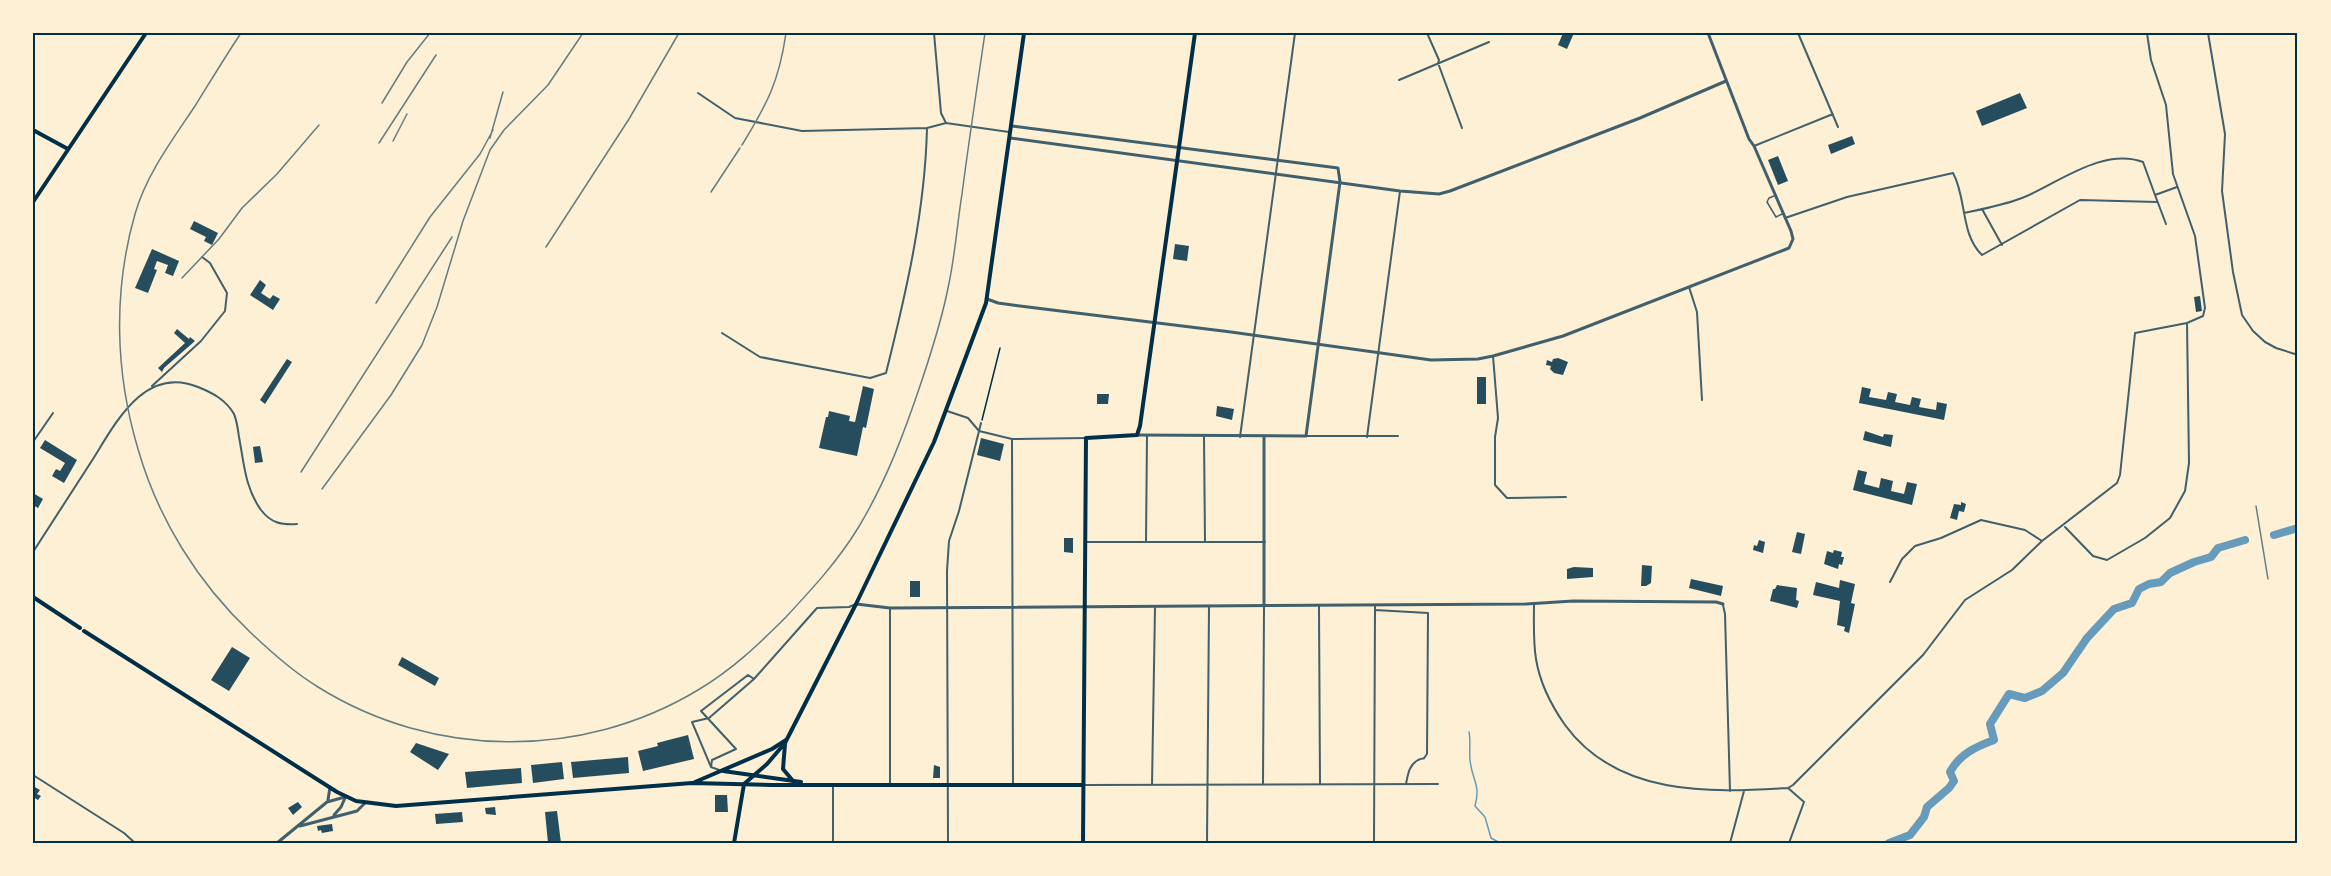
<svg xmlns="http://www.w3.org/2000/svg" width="2331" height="876" font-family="Mulish,sans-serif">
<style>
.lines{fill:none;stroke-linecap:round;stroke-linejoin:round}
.stream{stroke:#669bbc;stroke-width:1.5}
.river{stroke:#669bbc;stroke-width:8}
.building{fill:#264d5e}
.path{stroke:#003049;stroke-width:1.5}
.service{stroke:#3f606c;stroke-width:1.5}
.minor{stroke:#3f606c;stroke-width:2}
.tertiary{stroke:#3f606c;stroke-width:3}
.secondary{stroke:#003049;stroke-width:4}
.primary{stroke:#003049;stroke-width:4}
.rail{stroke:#657d81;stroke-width:1.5}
.neatline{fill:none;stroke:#003049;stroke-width:2}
</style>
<rect width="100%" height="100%" fill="#fdf0d5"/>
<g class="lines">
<path class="stream" d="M1469,732C1471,741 1469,751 1470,760C1472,781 1481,784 1475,806L1485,817L1491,838L1500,843"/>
<path class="river" d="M2274,535L2298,528
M1889,843L1910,835L1924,817L1927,807L1949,788L1954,781L1950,772C1960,754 1975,747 1994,740L1990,724L2009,694L2025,698L2042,691L2063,673L2087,638L2114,609L2132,603L2139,589L2149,584L2161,582L2170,573L2194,562L2211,557L2218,548L2245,540"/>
</g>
<path class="building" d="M1563,33H1574L1567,49L1558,45Z
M2020,93L2027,108L1982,126L1976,111Z
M1852,136L1855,144L1831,154L1828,145Z
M1778,156L1788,181L1778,185L1768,160Z
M194,221L218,233L212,245L204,241L206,237L190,229Z
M1175,244L1189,246L1187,261L1173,259Z
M152,249L179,261L173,276L165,273L168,265L157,261L154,269L157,270L148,293L135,288Z
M260,280L266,285L261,293L270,299L273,295L280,299L273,310L250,295Z
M2200,296L2202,311L2196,312L2194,297Z
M177,329L189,339L190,337L195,341L164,368L162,372L158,368L185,343L174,333Z
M1558,358L1568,362L1563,375L1554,373L1550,369L1551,366L1546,365L1547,360L1552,362L1553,359Z
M287,359L292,362L265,404L260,400Z
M1477,377H1486V404H1477Z
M863,386L874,389L866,428L863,427L857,456L819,448L826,417H828L829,411L850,416L849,421L855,422Z
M1862,387L1871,389L1869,397L1886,400L1888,392L1897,394L1895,402L1910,405L1912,397L1921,399L1919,407L1936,410L1937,402L1947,404L1944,420L1859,403Z
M1097,394H1109L1108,404H1097Z
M1217,406L1234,409L1232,420L1216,416Z
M1865,431L1883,437L1884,434L1893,435L1891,447L1863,440Z
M981,438L1004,444L1000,461L977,455Z
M45,440L77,460L64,483L52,476L56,469L60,471L65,463L40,448Z
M260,446L263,462L255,463L253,447Z
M1858,470L1867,472L1864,484L1879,488L1881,478L1893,481L1891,491L1904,494L1907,482L1917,484L1912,505L1853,490Z
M33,493L43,499L38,508L33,505Z
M1961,502L1966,504L1964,512L1959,511L1957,520L1950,518L1954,504L1961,505Z
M1797,532L1805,534L1801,554L1792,552Z
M1064,538H1073V553L1064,552Z
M1759,540L1765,542L1763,553L1753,550L1754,545L1757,546Z
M1834,550L1842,552L1841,557H1844L1842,565L1839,564L1838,569L1824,564L1827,551L1833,553Z
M1642,565L1652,566L1651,583L1646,586H1641Z
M1574,567L1593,568V577L1567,579V569Z
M1691,579L1723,586L1721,596L1689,588Z
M1840,580L1855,584L1851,603L1855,604L1849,633L1844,631L1845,627L1837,625L1840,601L1813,595L1816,582L1839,588Z
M910,581H920V597H910Z
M1777,585L1797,588L1796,600L1799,601L1797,608L1770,601L1773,589H1775Z
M232,647L250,658L229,691L211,680Z
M402,657L439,678L435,686L398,665Z
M688,735L694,759L643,771L638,751L658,746L657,743Z
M416,743L449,754L438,770L410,752Z
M628,757L629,773L573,778L571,762Z
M562,762L564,779L533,783L531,765Z
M934,765L940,767V778H933Z
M521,768L522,783L467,788L465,772Z
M33,786L40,790L37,794L41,796L38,800L33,797Z
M715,795H727L728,812H715Z
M298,802L302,807L293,815L288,808Z
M495,807L496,815L486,814L485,808Z
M557,811L561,843H548L545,812Z
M462,812L463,822L436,824L435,814Z
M332,824L333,831L322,833L321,830L318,831L317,826Z"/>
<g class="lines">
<path class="path" d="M982,420L1000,348"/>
<path class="service" d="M1774,196L1769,198L1767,202L1776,217L1782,214"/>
<path class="minor" d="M934,33L941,113L946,123
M1427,33L1439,60L1438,63L1462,128
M1798,33L1838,127
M2208,33L2225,134L2222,191L2233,272L2242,315L2253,331L2265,342L2276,348L2298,355
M1399,80L1489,42
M698,93L735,118L802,131L927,128L946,123L1009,132
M1754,146L1833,114
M1982,209L2002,245
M1964,213C1983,209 2004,205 2022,198C2057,184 2102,147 2143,162L2155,195
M1785,218L1847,197L1953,173C1967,198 1960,234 1982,255L2080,200L2157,202
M2166,224L2155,195L2177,187
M1689,287L1697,312L1702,400
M722,333L760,357L870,378L886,373C906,293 925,212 927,128
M1493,356L1498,418L1495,437V485L1507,498L1566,497
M152,386L201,341L225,311L227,293L210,263L202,257
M947,411L968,418L979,431L1012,439L1086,438
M1306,436H1398
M1204,437L1205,542
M1240,437L1295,33
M1367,437L1400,191
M1012,439L1013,785
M33,442L53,413
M2065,527L2093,556L2107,560L2145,538L2170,518L2185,491L2189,463L2187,323
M1085,542H1265
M1146,542L1147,436
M33,552C53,521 73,490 93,459C116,422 145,365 198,387C213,393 226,400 234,414C237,421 238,430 239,437C244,463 245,488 261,510C271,523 281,525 297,524
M1890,582L1902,559L1915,546L1941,538L1981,520L2025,530L2042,541
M1534,604C1534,622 1533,641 1536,659C1540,684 1551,705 1565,725C1617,796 1708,793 1788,788
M1723,605L1725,614L1730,791
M1319,606L1320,784
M1375,610L1428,613L1427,754C1421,762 1427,756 1418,760C1409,765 1408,774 1406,784
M711,767L692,722L709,718L754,679L817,608L849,607L856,604
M719,770L711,767L712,760L736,749L701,711L748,675L754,679
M33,775L124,833L135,843
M833,784V843
M1263,784L1264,607
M890,785V608
M1083,785L1438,784
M1152,785L1155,608
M1788,788L1793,785L1923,655L1965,600L2012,570L2042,541L2117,483L2120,475L2135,333L2187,323L2203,316L2205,308L2195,236L2173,174L2166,105L2151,60L2147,33
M1788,788L1804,802L1789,843
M948,843L947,571L949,541L959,511L981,423
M1207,843L1209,607
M1374,843L1375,606
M1730,843L1744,791"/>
<path class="tertiary" d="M1012,126L1338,168L1340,182L1306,436L1137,435
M1010,138L1400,191L1439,194L1450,191L1640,118L1726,81
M987,299L998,303L1028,307L1231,332L1431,360L1478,359L1493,356L1563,336L1789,248L1793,239L1791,231L1754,146L1749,139L1708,33
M1264,437V606
M856,604L890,608L1526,604L1573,601L1716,602L1723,604
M328,800L330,787
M334,815L341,807L345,798
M300,826L357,811L365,803
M277,843L327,802L345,797"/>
<path class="secondary" d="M33,130L68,149
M33,202L146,33
M33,597L80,628
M84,631L337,792L356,801L396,806L692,783L771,785H1083
M723,771L801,782
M695,782L772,749L786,740
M1083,843L1086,438L1137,435L1140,426L1195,33"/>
<path class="primary" d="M785,744L783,769L793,781
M734,843L744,784L767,764L785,743L856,604L934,442L986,303L1024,33"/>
<path class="rail" d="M241,33C225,57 210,82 195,106C173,139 146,175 135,214C113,291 115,372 138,449C158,519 198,583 251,633C272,653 293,672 318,687C433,759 582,760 698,690C732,670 759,644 786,617C812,589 838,561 858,528C886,482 905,431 922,380C932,350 942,319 948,288C955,257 957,225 962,194C969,140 977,87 985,33
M382,103L407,62L430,33
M490,138L503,92
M393,141L407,114
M379,143L436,55
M742,145C767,104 779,82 786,33
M711,192L740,148
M546,247L629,119L679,33
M182,278L219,239L242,208L277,174L319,125
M376,303L430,217L480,154L493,130
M301,472L452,237
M322,489L391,395L422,345L437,307L463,221L490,150L504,130L548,85L583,33
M2256,506L2268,579"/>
</g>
<rect width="2331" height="876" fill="none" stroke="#fdf0d5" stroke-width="69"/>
<rect x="34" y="34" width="2262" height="808" class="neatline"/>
</svg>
